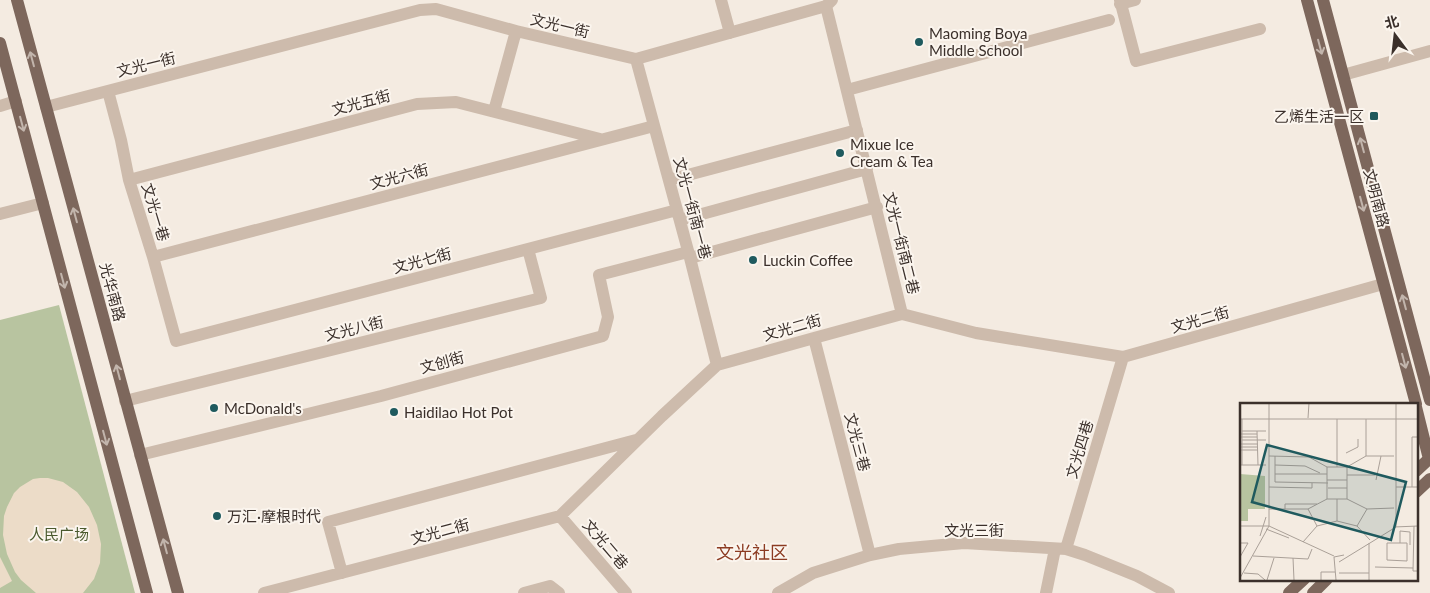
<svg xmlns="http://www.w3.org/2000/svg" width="1430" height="593" font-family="Lato,'Noto Sans SC',sans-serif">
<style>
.green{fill:#b8c4a0}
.plaza{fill:#ecdcc8}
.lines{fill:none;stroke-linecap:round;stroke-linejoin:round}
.minor{stroke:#cdbbac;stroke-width:12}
.major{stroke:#7d675c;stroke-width:12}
.oneway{stroke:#c2b5ac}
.poi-dot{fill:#1f5a5e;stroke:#fbf5ee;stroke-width:2}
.labels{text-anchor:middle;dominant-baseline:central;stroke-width:4;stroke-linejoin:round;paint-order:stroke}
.street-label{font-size:15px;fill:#3b302b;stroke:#fbf5ee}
.poi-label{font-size:15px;fill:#3b302b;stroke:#fbf5ee;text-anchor:start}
.park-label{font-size:15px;fill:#4a5a2e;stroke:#fbf5ee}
.quarter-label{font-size:18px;fill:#8c3b22;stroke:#fbf5ee}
.inset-road{fill:none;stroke:#aaa098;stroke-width:1}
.view{fill:#1f5a5e;fill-opacity:0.15;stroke:#1f5a5e;stroke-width:2.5}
.inset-edge{fill:none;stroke:#3b302b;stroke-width:2.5}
</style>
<rect width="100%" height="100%" fill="#f4ebe1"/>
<path class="green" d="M59,305L135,593H0V320Z"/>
<path class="plaza" d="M40,478H48L63,482L77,492L89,507L97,525L101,544L100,563L94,579L83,593H36L21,580L15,572L7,554L3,535L4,516L7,507L14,493L20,487L33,479Z
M0,557L12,581L0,588Z"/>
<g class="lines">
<path class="minor" d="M721,0L730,33
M1120,0L1136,61L1260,29
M1120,4L1135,0
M826,6L902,314
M636,59L690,258L717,365
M1343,75L1430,51
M847,90L1109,20
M108,91L121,140L129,180L153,257L176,341L677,210
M0,106L16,101
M46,107L420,10L436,9L516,31L636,59L826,6L832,0
M494,111L516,31
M129,180L417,104L456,102L600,139
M669,180L857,130
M0,214L43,203
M680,220L867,169
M153,257L654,126
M690,258L877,207
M814,338L870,555
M125,401L541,298L528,249
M140,455L381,396L603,336L608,317L599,275L688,252
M560,516L626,593
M1066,549L1123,357
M342,573L328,522L636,440
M264,593L560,516L662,416L717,365L814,338L902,314L976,333L1123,357L1383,284
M524,593L550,586L559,593
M778,593L813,573L870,555L899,549L964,543L1066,549L1085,555L1137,576L1169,593
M1046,593L1055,549"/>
<path class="major" d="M17,0L178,593
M1307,0L1416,404
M1323,0L1430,400
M0,43L147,593
M1416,407L1429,459
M1416,471L1429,459
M1416,492L1430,479
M1289,593L1304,579
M1313,593L1327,579"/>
</g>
<defs><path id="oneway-shaft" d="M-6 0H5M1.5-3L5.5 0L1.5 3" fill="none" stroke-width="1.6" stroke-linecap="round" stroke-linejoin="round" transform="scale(1.25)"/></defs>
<g class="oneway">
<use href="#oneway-shaft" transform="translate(1320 47) rotate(75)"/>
<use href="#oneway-shaft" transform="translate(32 59) rotate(-105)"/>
<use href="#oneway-shaft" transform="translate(22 124) rotate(75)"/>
<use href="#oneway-shaft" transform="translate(1362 145) rotate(-105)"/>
<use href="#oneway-shaft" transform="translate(1362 204) rotate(75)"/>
<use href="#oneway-shaft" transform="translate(75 215) rotate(-105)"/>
<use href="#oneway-shaft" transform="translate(63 281) rotate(75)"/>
<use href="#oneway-shaft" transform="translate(1404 302) rotate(-105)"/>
<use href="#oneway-shaft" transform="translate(1404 361) rotate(75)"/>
<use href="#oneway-shaft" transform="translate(118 372) rotate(-105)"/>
<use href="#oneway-shaft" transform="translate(105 438) rotate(75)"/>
<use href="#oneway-shaft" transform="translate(165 546) rotate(-105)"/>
</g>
<g class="poi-dot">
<circle cx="919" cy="42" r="5"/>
<rect x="1369" y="111" width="10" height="10" rx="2.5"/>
<circle cx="840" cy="153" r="5"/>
<circle cx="753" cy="260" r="5"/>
<circle cx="214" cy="408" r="5"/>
<circle cx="394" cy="412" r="5"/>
<circle cx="217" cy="516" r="5"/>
</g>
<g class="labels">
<g class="street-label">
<text transform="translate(560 25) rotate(13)">文光一街</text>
<text transform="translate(146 64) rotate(-14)">文光一街</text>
<text transform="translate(361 102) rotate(-15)">文光五街</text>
<text transform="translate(399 176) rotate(-15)">文光六街</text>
<text transform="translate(1377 198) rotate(75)">文明南路</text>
<text transform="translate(693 208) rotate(75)">文光一街南一巷</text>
<text transform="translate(156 212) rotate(73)">文光一巷</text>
<text transform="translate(902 243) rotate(76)">文光一街南二巷</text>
<text transform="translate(422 260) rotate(-15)">文光七街</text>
<text transform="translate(113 292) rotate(75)">光华南路</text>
<text transform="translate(1200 319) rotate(-16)">文光二街</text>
<text transform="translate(792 327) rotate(-16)">文光二街</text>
<text transform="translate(354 328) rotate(-14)">文光八街</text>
<text transform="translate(442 362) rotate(-15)">文创街</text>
<text transform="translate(858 442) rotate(75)">文光三巷</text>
<text transform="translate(1079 449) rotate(-73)">文光四巷</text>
<text x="974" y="530">文光三街</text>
<text transform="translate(440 531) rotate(-15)">文光二街</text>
<text transform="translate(606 544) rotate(49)">文光二巷</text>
</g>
<g class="poi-label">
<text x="929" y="33">Maoming Boya<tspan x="929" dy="17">Middle School</tspan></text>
<text x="1364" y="116" text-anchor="end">乙烯生活一区</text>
<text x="850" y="144">Mixue Ice<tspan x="850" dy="17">Cream &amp; Tea</tspan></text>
<text x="763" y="260">Luckin Coffee</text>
<text x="224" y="408">McDonald's</text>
<text x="404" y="412">Haidilao Hot Pot</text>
<text x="227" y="516">万汇·摩根时代</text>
</g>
<g class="park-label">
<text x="59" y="534">人民广场</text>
</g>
<g class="quarter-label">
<text x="752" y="552">文光社区</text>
</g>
</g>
<g transform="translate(1240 403)">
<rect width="178" height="178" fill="#f4ebe1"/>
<path d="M0,71L25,73V106H8V118H0Z" fill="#b8c4a0"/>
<path class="inset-road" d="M68,15L69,0M0,16H178M2,16V62M97,16V64M2,28H26M17,28L18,62M1,31H17M1,34H17M2,37H26M1,41H18M1,44H18M1,47H18M106,50L118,44V36M29,53L69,54L87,64H107L126,53H154M35,53V79L88,80M126,53V16M0,62H26M35,62L65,63L80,70M35,71H87M107,72H135M87,77H107M136,77L141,53M29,84L72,85V80M156,84H178M172,84V34H178M88,85H107M87,96V64M107,96V64M29,106H68L87,96H107L127,106L154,105M45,106V101H77M68,106L77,123M97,118V96M0,123H29L94,153M117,123L127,106M174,123L173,168H178M154,124L178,123M26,126L49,135M20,133L26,114M63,139L77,123L97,118L117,123L130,137M0,140H8L0,154M147,140H167V158L147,157ZM160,140V128L170,129V142M13,153L68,156L72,146M53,155L54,177M99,159L156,124V0M135,164L173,165M4,170L18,171L25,177M99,170H129M0,175L29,123V0M27,177L34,155M81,177V169H95M96,177L94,154L104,152M129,177V140"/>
<path class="view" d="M27,42L166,79L151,137L12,99Z"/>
<rect width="178" height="178" class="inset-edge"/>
</g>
<g transform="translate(1395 35) rotate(345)" stroke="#fbf5ee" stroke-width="4" paint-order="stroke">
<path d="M0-4L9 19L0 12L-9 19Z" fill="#3b302b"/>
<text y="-8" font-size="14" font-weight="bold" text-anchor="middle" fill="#3b302b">北</text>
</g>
</svg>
